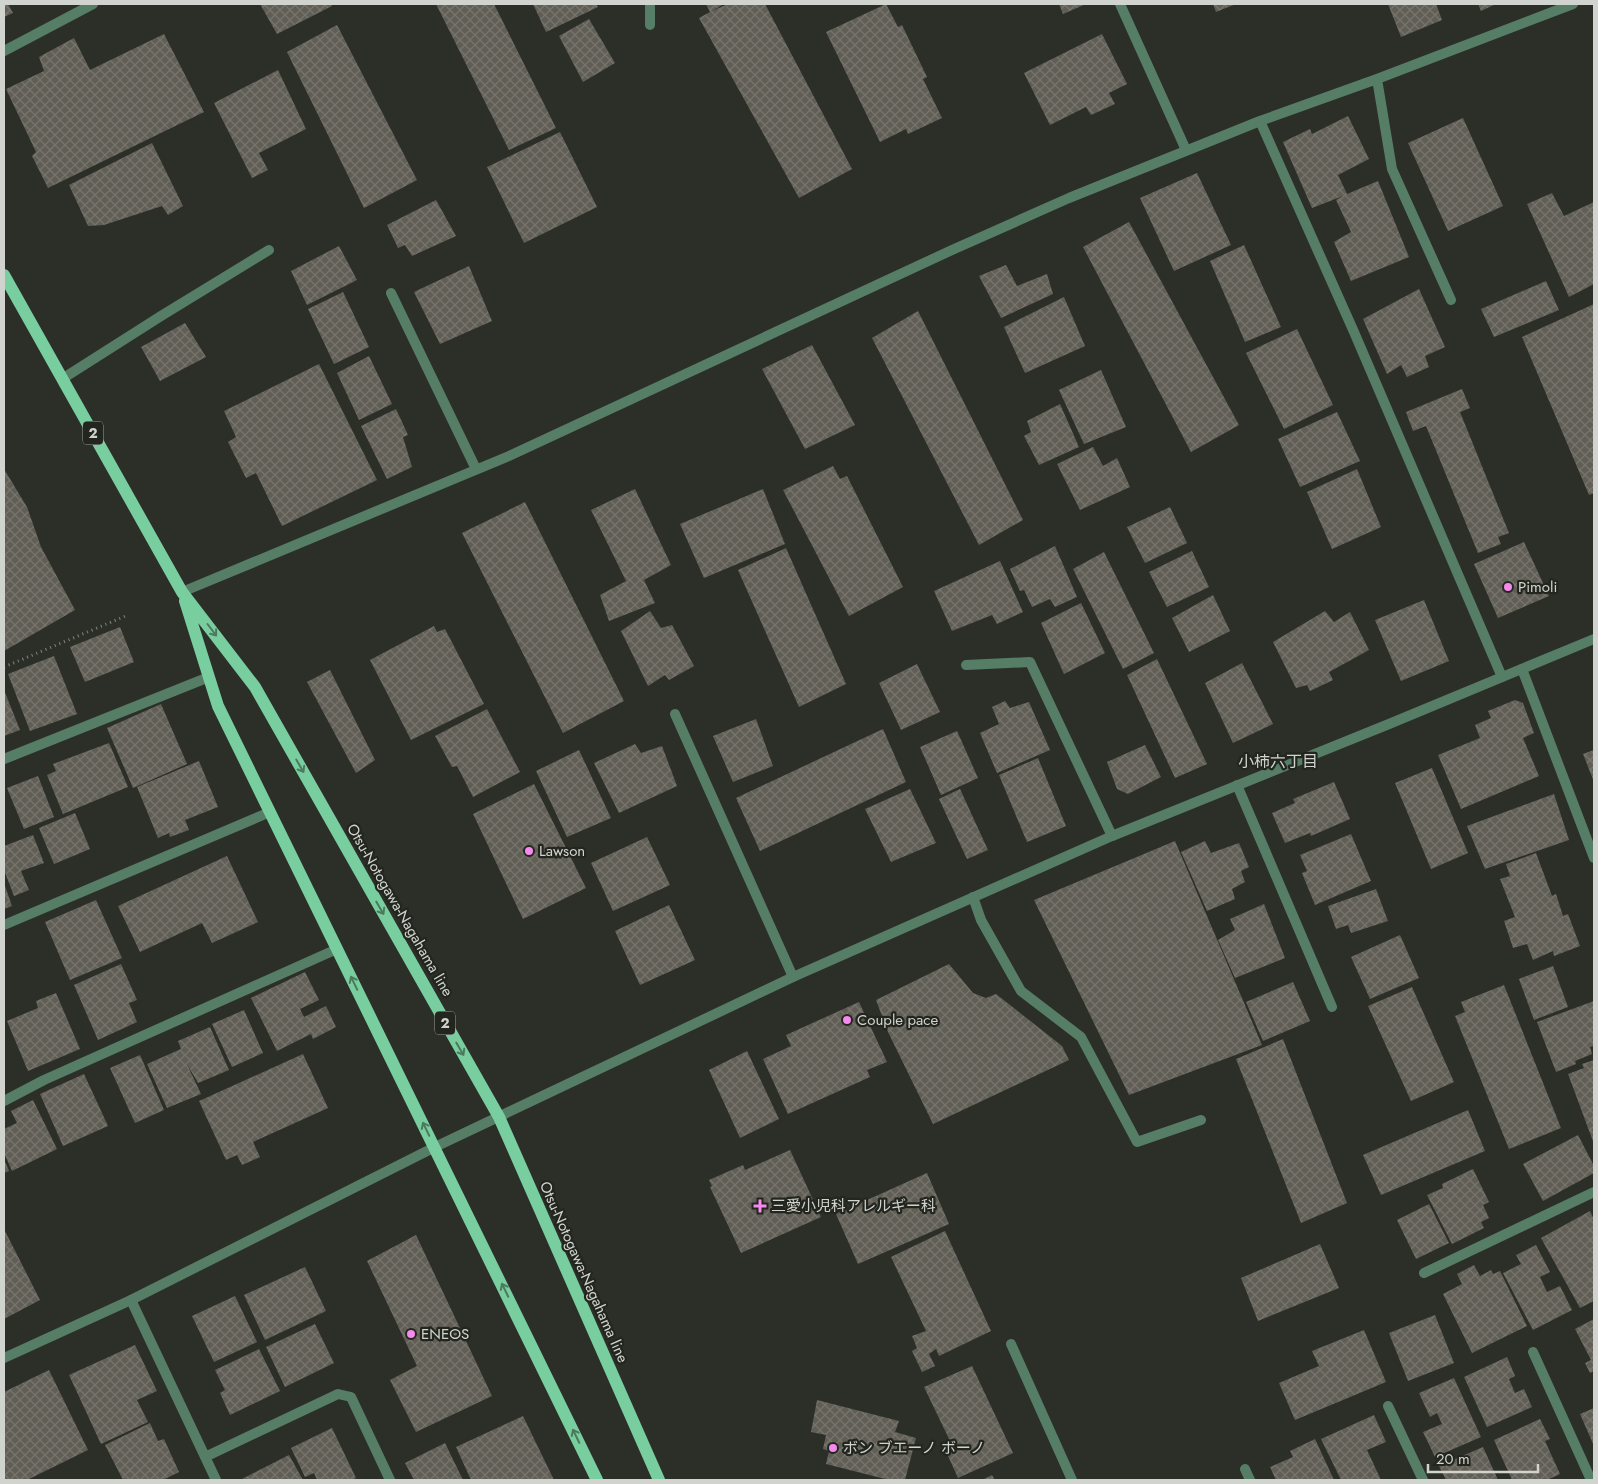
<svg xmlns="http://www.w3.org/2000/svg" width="1598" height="1484" font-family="Jost,'Noto Sans JP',sans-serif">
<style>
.building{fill:url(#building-cross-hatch)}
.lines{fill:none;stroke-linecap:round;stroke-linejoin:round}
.path{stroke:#838680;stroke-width:3;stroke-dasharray:1 4;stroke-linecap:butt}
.service{stroke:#567e67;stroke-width:10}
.minor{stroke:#567e67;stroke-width:10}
.tertiary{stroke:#567e67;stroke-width:10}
.primary{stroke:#78ce9f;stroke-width:12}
.oneway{stroke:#4d7a5e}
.poi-dot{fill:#f689ed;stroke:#22261e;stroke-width:2}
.labels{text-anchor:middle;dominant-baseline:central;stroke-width:4.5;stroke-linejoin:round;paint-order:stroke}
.shield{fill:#22261e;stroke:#9c9f99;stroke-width:1}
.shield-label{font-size:14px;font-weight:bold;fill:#d1d3ce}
.poi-label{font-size:15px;fill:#d1d3ce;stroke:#22261e;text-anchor:start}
.street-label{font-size:15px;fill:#d1d3ce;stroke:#22261e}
.neighbourhood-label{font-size:16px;fill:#d1d3ce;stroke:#22261e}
</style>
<defs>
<pattern id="building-cross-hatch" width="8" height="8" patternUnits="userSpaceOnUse" patternTransform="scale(1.25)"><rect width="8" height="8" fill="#605e55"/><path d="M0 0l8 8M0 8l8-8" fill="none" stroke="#76746c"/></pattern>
</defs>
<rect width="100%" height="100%" fill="#2c2f28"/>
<path class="building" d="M4,4H8L13,13L4,17Z
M260,4H331L332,6L277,34Z
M436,4H494L556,128L509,150Z
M533,4H596L598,7L546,32Z
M706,4H724L712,11L728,4H765L852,169L799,198L699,18L710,12Z
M886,4L898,27L902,25L927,77L923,79L942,118L908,134L906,129L880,142L826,32Z
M1059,4H1086L1063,14Z
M1213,4H1236L1216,12Z
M1388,4H1436L1442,20L1401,37Z
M1478,4H1496L1481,11Z
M589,19L615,63L583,82L559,36Z
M337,25L417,180L364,208L287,52Z
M164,34L204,112L48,188L32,156L36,152L6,89L44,71L39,57L74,38L90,70Z
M1102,34L1127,84L1109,93L1115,104L1091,115L1086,107L1050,125L1024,73Z
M278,70L306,129L259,153L268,170L252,178L214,103Z
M1348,116L1369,159L1338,175L1347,194L1378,181L1409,257L1351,281L1334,242L1351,232L1336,200L1343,196L1312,208L1283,142L1310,129L1312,134Z
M1463,118L1503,206L1448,231L1408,143Z
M560,132L597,207L524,243L487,167Z
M152,143L183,206L168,215L162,206L104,225L88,226L69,185Z
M1197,173L1231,245L1174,271L1140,198Z
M1552,193L1564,216L1594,202V284L1569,297L1527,204Z
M436,200L456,236L412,256L405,245L398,248L387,225Z
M1129,222L1239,425L1191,452L1083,247Z
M1244,245L1281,327L1245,342L1210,261Z
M339,246L357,280L307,305L291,271Z
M1006,265L1017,286L1047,274L1053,294L1001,318L979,276Z
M469,266L492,321L440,344L414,292Z
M1546,281L1559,310L1494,337L1481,309Z
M1419,289L1445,347L1425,356L1429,367L1407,377L1401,365L1387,374L1363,319Z
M343,292L369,347L334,364L308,309Z
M1064,297L1085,346L1025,373L1004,327Z
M1594,304V493L1589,495L1522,337Z
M918,311L1023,520L979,545L872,338Z
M185,323L206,357L160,381L141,347Z
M1297,329L1333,405L1284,429L1246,353Z
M812,345L855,425L805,449L762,369Z
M369,356L392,404L359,420L337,373Z
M319,364L377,480L282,526L256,473L246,478L228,442L236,437L224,411Z
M1101,370L1126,427L1084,444L1059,390Z
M1462,389L1470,408L1460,412L1509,533L1498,537L1501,544L1478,553L1426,426L1413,431L1406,412Z
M1060,404L1079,447L1039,465L1024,436L1031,432L1027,421Z
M396,409L408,435L403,437L412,467L387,479L361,426Z
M1337,412L1360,461L1300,487L1278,439Z
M1093,447L1103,466L1117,458L1130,487L1080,510L1057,464Z
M833,466L840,479L847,476L903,587L849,616L783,490Z
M4,469L27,507L41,547L75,610L4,651Z
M1357,469L1381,527L1332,549L1307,492Z
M635,489L671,565L644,580L655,603L609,621L600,595L626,581L591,510Z
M763,489L785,544L704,578L680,524Z
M525,502L624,701L563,733L462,533Z
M1170,507L1187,543L1145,563L1127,527Z
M1524,542L1549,596L1498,618L1474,564Z
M1055,546L1077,597L1055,607L1050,599L1032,607L1024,590L1020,591L1010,569Z
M786,548L846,684L799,707L738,570Z
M1192,551L1209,587L1167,607L1149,572Z
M1104,552L1154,653L1123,669L1073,569Z
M1000,561L1023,612L997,624L992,615L952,631L934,591Z
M1213,595L1230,631L1189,652L1172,618Z
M1424,600L1449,661L1401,681L1375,620Z
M1081,603L1105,653L1064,674L1041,623Z
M650,611L661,628L672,625L694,666L669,680L665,675L648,686L621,631Z
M1325,611L1334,622L1350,612L1369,650L1329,672L1333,680L1310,691L1307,685L1296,688L1273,642Z
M434,626L437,632L445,629L484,704L411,740L370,660Z
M120,627L134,662L85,682L70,647Z
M54,656L77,714L30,731L8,674Z
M1157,659L1207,764L1175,778L1127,675Z
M1242,663L1273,724L1233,743L1205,683Z
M917,664L940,712L901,730L879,683Z
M330,670L375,760L356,773L307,682Z
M4,690L20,730L4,736Z
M1515,700L1523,703L1534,733L1523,738L1539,776L1461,809L1438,755L1480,738L1475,725L1491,718L1488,711Z
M1005,701L1010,708L1029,702L1050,750L997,773L980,733L999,724L992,707Z
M161,704L187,764L133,788L107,728Z
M487,709L520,772L473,797L457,766L452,767L435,736Z
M756,719L773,766L733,782L713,736Z
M883,729L906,782L760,851L736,798Z
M957,731L978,778L941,795L920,747Z
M109,743L128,787L63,814L47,775L56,771L53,764Z
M635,744L641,753L662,746L677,786L619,813L594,763Z
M1145,745L1161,777L1128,794L1117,789L1107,762Z
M579,750L611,818L567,837L536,771Z
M1594,750V782L1583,754Z
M1038,758L1066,826L1027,842L999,775Z
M199,761L218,807L185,820L189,830L170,837L169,833L158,838L137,787Z
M1432,768L1468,853L1431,869L1395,783Z
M38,776L54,817L24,829L7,788Z
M1334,782L1350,819L1311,836L1310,833L1285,843L1272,813L1295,803L1293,799Z
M534,784L586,888L523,919L473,814Z
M910,789L936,843L891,862L865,809Z
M960,789L988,850L967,859L939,799Z
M1554,794L1569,840L1485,869L1467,826Z
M75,813L90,849L54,864L39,828Z
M1351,834L1371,881L1315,905L1302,873L1307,871L1300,855Z
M33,835L44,863L21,871L29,890L14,896L4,870V846Z
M647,837L670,885L613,911L591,863Z
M1175,841L1262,1045L1129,1095L1034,900Z
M1205,841L1211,853L1239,843L1249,867L1241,871L1245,882L1232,889L1235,899L1207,911L1181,852Z
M1536,853L1552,896L1556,894L1563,916L1568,914L1580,946L1554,956L1553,951L1533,960L1527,944L1513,948L1504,921L1515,917L1500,879L1510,876L1506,864Z
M227,856L258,922L212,943L202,923L140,952L118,906Z
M4,883L12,906L4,909Z
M1376,889L1388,921L1351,933L1348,925L1336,929L1328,906Z
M96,900L122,958L70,980L45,922Z
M1264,904L1285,958L1235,978L1218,940L1235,930L1230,919Z
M669,905L695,960L640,985L615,931Z
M1400,935L1419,978L1370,999L1351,957Z
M121,964L137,1000L129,1003L137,1022L98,1040L74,985Z
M949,964L973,993L986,998L996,994L1062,1046L1069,1060L933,1124L888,1032L876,1000Z
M1553,966L1568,1007L1534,1020L1519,979Z
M305,972L319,1000L300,1009L304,1017L326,1006L336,1027L313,1039L311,1034L277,1051L251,998Z
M1293,982L1310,1021L1263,1041L1246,1002Z
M1504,985L1561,1128L1509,1149L1455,1016L1465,1012L1461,1002Z
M1412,987L1454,1082L1411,1101L1368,1006Z
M56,993L80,1049L28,1071L7,1021L38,1008L36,1001Z
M1594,1001V1046L1590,1047L1592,1054L1575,1061L1576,1064L1556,1072L1537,1022Z
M859,1002L887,1062L867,1070L870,1077L788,1114L763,1059L791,1046L786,1035Z
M244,1010L263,1053L232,1067L212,1024Z
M210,1027L229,1070L198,1083L187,1064L201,1094L167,1108L147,1064L181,1049L178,1041Z
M1283,1039L1347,1203L1301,1223L1236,1059Z
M747,1051L779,1119L740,1138L709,1070Z
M303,1054L328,1108L253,1142L260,1157L242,1165L237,1155L226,1160L199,1101Z
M140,1055L164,1110L135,1123L110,1068Z
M1594,1060V1144L1568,1074L1584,1068L1582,1064Z
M84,1074L108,1126L63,1146L40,1094Z
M33,1100L57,1149L12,1171L4,1153V1129L17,1123L11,1111Z
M1468,1110L1485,1151L1381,1195L1363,1155Z
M1578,1135L1594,1166V1173L1543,1201L1523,1164Z
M790,1150L821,1217L741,1253L710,1187L712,1186L709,1180L743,1165L745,1170Z
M4,1159L9,1171L4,1173Z
M1473,1169L1489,1202L1483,1205L1489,1218L1481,1222L1484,1228L1452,1244L1427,1195L1443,1188L1442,1184Z
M927,1173L949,1224L858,1264L836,1214Z
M1429,1204L1449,1243L1416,1259L1397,1220Z
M1590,1211L1594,1220V1301L1580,1308L1541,1238Z
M5,1231L40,1300L4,1319V1232Z
M945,1231L991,1331L939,1356L936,1349L929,1354L935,1366L922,1372L912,1351L917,1348L912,1336L926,1331L891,1257Z
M416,1235L492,1396L416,1432L390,1380L417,1366L367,1261Z
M1320,1244L1339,1288L1258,1321L1241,1278Z
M1536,1245L1550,1272L1540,1277L1547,1292L1560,1286L1572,1310L1533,1330L1503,1273L1521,1264L1516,1255Z
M1474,1265L1480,1276L1491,1270L1493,1274L1500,1271L1527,1326L1472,1353L1443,1294L1462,1284L1457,1274Z
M305,1267L326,1311L265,1340L244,1295Z
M235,1296L257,1342L214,1362L192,1316Z
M1435,1315L1454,1363L1408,1381L1389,1333Z
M1594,1319V1371L1590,1373L1585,1363L1591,1360L1575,1329Z
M315,1324L334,1363L285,1387L266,1347Z
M1364,1330L1386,1382L1295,1420L1279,1383L1319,1366L1312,1351Z
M135,1345L157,1391L137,1400L148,1422L101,1444L69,1375Z
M259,1349L280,1391L230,1415L220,1393L225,1390L215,1370Z
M1507,1357L1515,1376L1509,1379L1515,1393L1524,1389L1532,1407L1487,1427L1464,1377Z
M972,1366L1013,1453L958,1478L944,1447L951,1443L924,1387Z
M49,1370L88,1450L27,1480H4V1392Z
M1454,1378L1481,1437L1435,1457L1423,1432L1442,1424L1437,1413L1430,1417L1419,1393Z
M817,1400L899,1421L895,1432L916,1438L905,1480H889L826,1464L829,1451L823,1449L826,1435L811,1432Z
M1594,1408V1446L1580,1414Z
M1374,1415L1386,1442L1367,1450L1381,1480H1341L1321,1439Z
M523,1416L554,1480H471L456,1447Z
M1540,1419L1550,1439L1545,1441L1560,1474L1547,1480H1512L1494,1440Z
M150,1423L158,1441L164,1439L179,1472L163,1480H123L105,1445Z
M332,1428L356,1478L352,1480H317L314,1473L305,1477L291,1448Z
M1315,1439L1334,1480H1276L1270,1467L1293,1457L1290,1451Z
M445,1443L463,1480H414L405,1463Z
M1483,1447L1498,1480H1446L1439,1466Z
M289,1455L303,1480H240Z
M992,1475L995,1480H982Z"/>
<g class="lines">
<path class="path" d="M4,667L128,615"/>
<path class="service" d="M1120,4L1186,150
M4,51L93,4
M1522,669L1594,858
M4,759L209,677
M4,925L270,812
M4,1101L44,1080L337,949
M1424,1273L1594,1192
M1011,1344L1072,1480
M1533,1352L1591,1480
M1245,1469L1250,1480"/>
<path class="minor" d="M650,4V25
M1377,79L1392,169L1451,300
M1260,121L1354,332L1502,677
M391,293L476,469
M62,379L161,316L269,250
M182,592L509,456L952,250L1069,198L1260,121L1377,79L1573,4
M966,665L1030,662L1112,836
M675,714L793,977
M1237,785L1332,1007
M973,897L981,920L1021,991L1081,1037L1137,1142L1201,1120
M131,1300L216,1480
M1388,1406L1423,1480
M205,1457L338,1394L351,1397L390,1480"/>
<path class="tertiary" d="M4,1358L131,1300L435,1147L793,977L1112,836L1389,724L1594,639"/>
<path class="primary" d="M4,275L182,592L255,687L499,1117L659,1480
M185,601L218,706L597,1480"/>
</g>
<defs><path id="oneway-shaft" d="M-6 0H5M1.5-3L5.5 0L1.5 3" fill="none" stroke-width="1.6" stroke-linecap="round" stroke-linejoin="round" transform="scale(1.25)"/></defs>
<g class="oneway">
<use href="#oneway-shaft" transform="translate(212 630) rotate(53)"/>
<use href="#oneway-shaft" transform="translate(300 766) rotate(60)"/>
<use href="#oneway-shaft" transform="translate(380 908) rotate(60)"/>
<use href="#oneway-shaft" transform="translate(354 983) rotate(-116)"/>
<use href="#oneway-shaft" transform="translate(460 1049) rotate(60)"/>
<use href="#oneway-shaft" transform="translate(426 1129) rotate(-116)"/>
<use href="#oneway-shaft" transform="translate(505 1290) rotate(-116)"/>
<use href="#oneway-shaft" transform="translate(576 1436) rotate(-116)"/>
</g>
<g class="poi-dot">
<circle cx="1508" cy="587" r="5"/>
<circle cx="529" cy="851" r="5"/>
<circle cx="847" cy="1020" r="5"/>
<path d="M757.5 1198.5h5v5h5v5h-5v5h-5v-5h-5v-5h5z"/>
<circle cx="411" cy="1334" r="5"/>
<circle cx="833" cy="1448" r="5"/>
</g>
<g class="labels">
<g class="shield">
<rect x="83" y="421.5" width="20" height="23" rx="4"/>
<rect x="435" y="1011.5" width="20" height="23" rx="4"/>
</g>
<g class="shield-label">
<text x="93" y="433">2</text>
<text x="445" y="1023">2</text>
</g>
<g class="poi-label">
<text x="1518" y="587">Pimoli</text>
<text x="539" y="851">Lawson</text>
<text x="857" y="1020">Couple pace</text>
<text x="771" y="1206">三愛小児科アレルギー科</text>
<text x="421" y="1334">ENEOS</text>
<text x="843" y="1448">ボン ブエーノ ボーノ</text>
</g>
<g class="street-label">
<text transform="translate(400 910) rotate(60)">Otsu-Notogawa-Nagahama line</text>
<text transform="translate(584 1272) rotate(66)">Otsu-Notogawa-Nagahama line</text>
</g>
<g class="neighbourhood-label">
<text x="1278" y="761">小柿六丁目</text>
</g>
</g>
<rect width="1598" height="1484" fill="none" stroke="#d1d3ce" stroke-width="10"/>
<path d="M1428 1464v8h110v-8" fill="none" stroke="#d1d3ce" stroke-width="2.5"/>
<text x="1436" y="1464" font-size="15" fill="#d1d3ce" stroke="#22261e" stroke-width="4" paint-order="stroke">20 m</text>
</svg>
